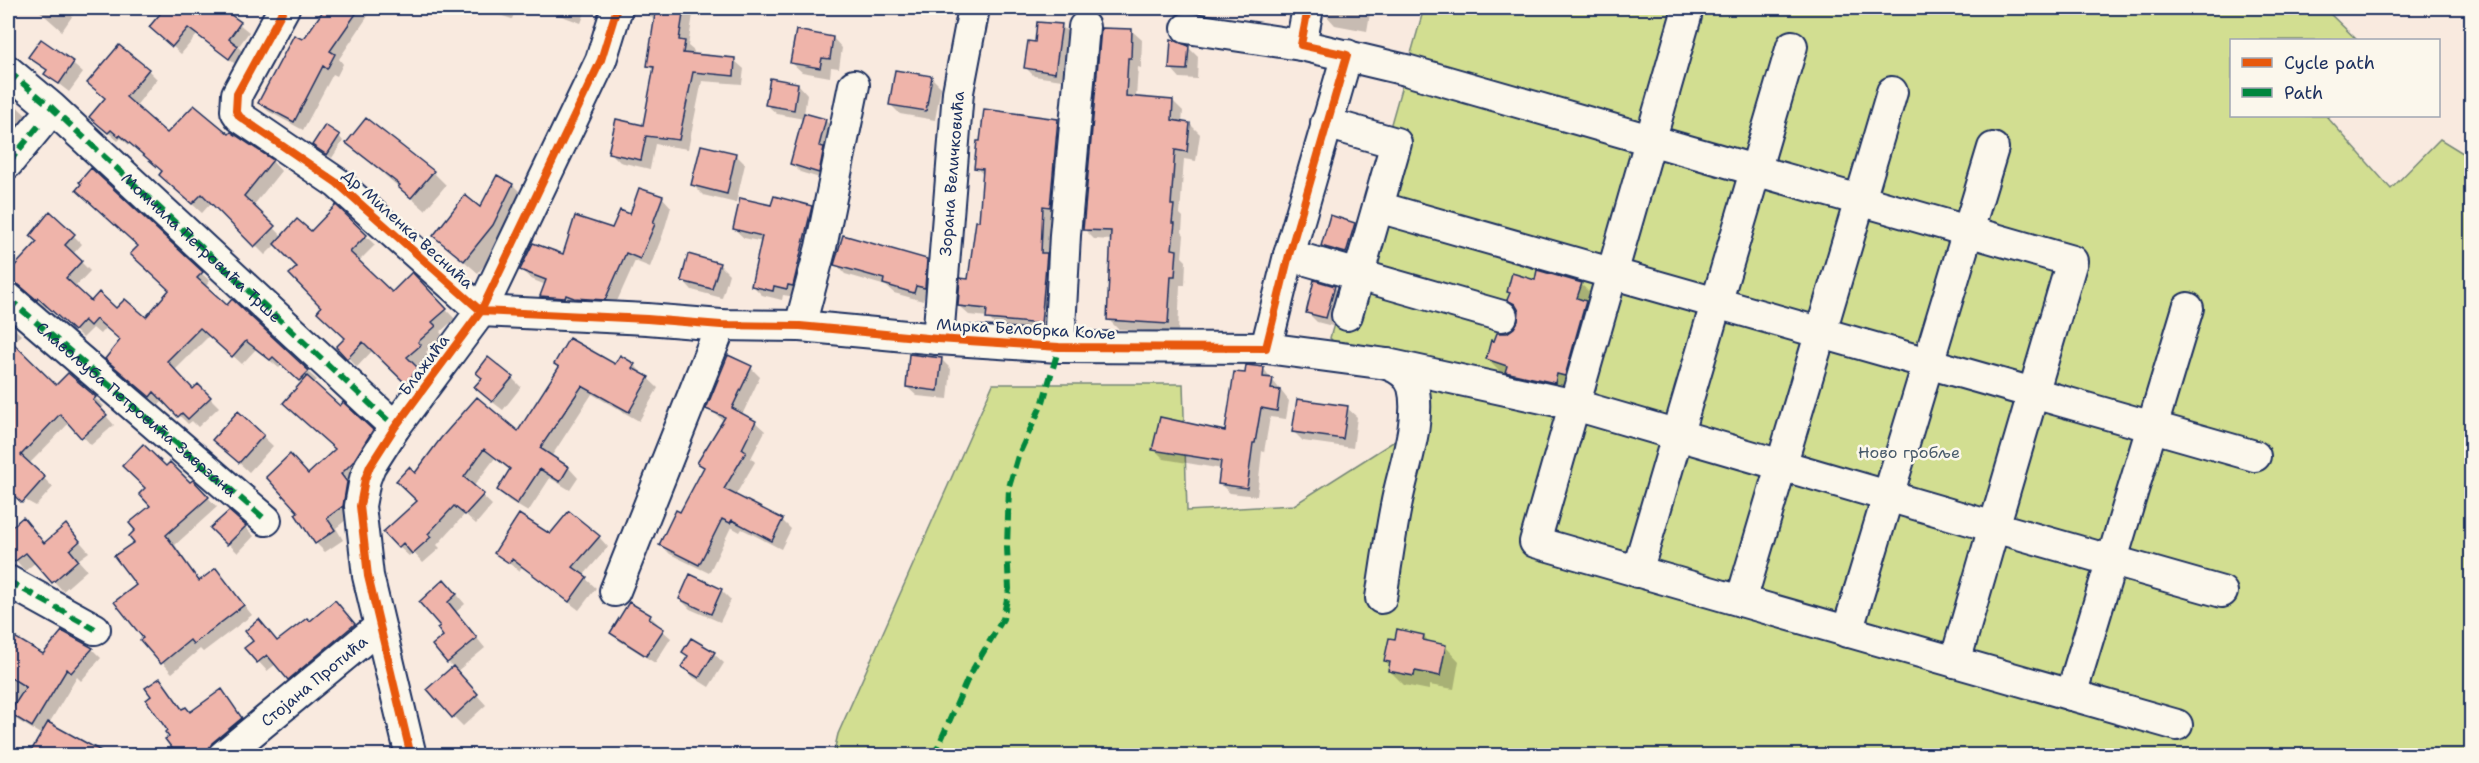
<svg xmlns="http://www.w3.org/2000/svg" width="2479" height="763" font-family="'Shantell Sans',sans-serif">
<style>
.green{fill:#d2de91;stroke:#768678;stroke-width:1.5}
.shadow{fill:#0003}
.building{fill:#efb4aa;stroke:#1b2f5e;stroke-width:1.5}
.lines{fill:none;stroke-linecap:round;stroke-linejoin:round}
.minor-casing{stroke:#1b2f5e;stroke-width:34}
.minor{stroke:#fbf7ec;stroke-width:30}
.quiet{stroke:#00873e;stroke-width:6;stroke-dasharray:12 6;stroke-linecap:butt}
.cycleway-casing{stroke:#fbf7ec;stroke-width:11}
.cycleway{stroke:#e8590c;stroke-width:8}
.labels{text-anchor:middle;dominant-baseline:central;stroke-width:5;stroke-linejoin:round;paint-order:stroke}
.street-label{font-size:16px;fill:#1b2f5e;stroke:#fbf7ec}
.park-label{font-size:16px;fill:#495b6b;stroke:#fbf7ec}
</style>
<rect width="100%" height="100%" fill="#f9eadf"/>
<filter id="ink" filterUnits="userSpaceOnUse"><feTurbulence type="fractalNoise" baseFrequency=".0167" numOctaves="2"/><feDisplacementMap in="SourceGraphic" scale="12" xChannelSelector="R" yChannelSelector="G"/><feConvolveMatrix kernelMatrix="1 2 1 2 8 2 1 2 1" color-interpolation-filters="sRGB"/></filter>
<g filter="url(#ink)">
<path class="green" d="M1424,8H2324L2357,40H2232V116H2329L2327,117L2391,189L2440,139L2471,158V755L833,756L838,734L993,384H1183L1187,511L1294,505L1412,430V385L1349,358L1330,338Z"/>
<path class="shadow" d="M8,8H18L8,21Z
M36,8H76L77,9L62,31Z
M167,8H179L193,20L201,8H219L249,32L238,47L246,55L238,66L197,35L181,54L151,27Z
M327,8H372V10L339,59L343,64L337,76L333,74L303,130L268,111L259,102Z
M478,8H516L512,19Z
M540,8H587L581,23Z
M649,8H703L702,10L694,8L688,46L694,51L693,56L734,60L744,69L742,84L702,81L688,149L655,144L650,169L620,162L610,152L644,126L655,72L649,66L655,21L648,14Z
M1266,8H1305L1298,13Z
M1326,8H1371L1367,31L1335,25L1326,15Z
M1061,26L1069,33L1062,80L1034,76L1026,68L1037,44Z
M1132,31L1142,40L1141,68L1138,67L1136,98L1173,101L1183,111L1182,123L1190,124L1200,134L1196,161L1184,159L1180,214L1183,217L1182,232L1184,235L1182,257L1186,261L1185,285H1180L1178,333L1118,329L1108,319L1112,240L1094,239L1084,229Z
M833,38L842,48L839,68L831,67L830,77L802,72L792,63Z
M1188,47L1198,57L1197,79L1180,78L1171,68Z
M61,54L83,73L69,92L46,74Z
M148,70L157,79L135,107L167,135L229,136L272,161L281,171L253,206L283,237L311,233L336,207L375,245L358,262L392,294L412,275L455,319L440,332L443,336L426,352L429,355L415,367L426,378L416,391L373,350L357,367L338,347L346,338L323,307L299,267L276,244L265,255L212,202L202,213L170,184L163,172L131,143L129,145L121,138L118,141L101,126Z
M931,77L941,87L935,120L900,114L891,105Z
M798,84L807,94L804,114L825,120L833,128L826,180L800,172L792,164L804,119L777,114L767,105Z
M8,98L31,120L8,140Z
M1058,120L1067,130L1050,333L997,328L988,317L969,315L959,306L969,281L980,223L984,175L976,168Z
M339,136L343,141L332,158L314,145Z
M348,143L433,172L446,185L425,210Z
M702,146L736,155L745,164L736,203L703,195L693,185Z
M497,177L513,185L526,198L506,238L478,273L435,236L480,209Z
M662,197L671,207L663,234L650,267L635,261L614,308L552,305L543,296L546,285L531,279L521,270L564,256L613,230Z
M772,207H811L820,217L796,297L783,295L782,300L762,295L753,286L763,242L744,238L734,229Z
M1354,224L1363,234L1355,262L1332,255L1323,246Z
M73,235L82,244L73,254L90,271L74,288L91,303L146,319L201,273L210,281L205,287L308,372L317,380L313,384L381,440L362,471L349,484L355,493L352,515L336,528L343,540L325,552L316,543L309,476L336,449L302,383L283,364L279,368L256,349L242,364L210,335L174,371L193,391L198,386L219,407L198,427L192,421L188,424L164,400L159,405L116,367L122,341L106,327L100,334L93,328L83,338L48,306L46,308L30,293L19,290L11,281Z
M926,260L936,270L934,296L925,294L923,301L894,293L886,286L845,274L836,264Z
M719,264L729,274L722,298L692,290L683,280Z
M1536,282L1581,284L1600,303L1583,394L1506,378L1487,359L1520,322L1519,309L1509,299L1511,294L1508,292Z
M1334,287L1344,297L1336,327L1317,322L1307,312Z
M8,322L21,335L12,344L56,387L95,398L104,406L101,410L114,425L91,445L70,422L29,464L53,487L36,506L8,491Z
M941,359L951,369L948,399L917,396L907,387Z
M556,364L616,366L634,365L658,388L639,421L592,394L551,457L569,468L578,478L570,490L550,478L528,512L508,500L499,490L511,471L495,458L473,487L492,505L476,524L465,514L437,545L440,548L423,563L413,552L409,556L399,547L419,501L415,475L518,433L560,369Z
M751,368L760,377L742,415L755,422L765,431L751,458L755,462L735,496L782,520L791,529L781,549L742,529L740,532L731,527L709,573L670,554L661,545L681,514L705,468L699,463L724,421L708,408Z
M1263,368L1289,401L1286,419L1270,417L1264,452L1262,451L1257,496L1230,493L1220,484L1222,469L1164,459L1154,449L1227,433L1247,375Z
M512,378L521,387L503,410L486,397L483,379Z
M1347,408L1357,417L1353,448L1303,441L1293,431Z
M238,413L273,446L249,472L224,449Z
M166,468L202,491L217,507L175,545L200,582L216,570L252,615L203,652L200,649L172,673L142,640L145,638L138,585L136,542Z
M23,519L45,544L75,536L89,552L78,560L87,570L63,591L36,562L25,571L8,551V532Z
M245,527L254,536L238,553L212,528Z
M551,536L599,537L608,547L583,576L596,588L579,610L522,567L519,571L496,553Z
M721,590L731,600L720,622L690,609L680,599Z
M454,591L465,604L456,612L485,648L456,672L486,705L463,726L453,716L454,668L448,662L442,626L421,602Z
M8,611L13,616L11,620L14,623L8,634L43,656L92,649L101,658L81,681L77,677L42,735L12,717L8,726Z
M344,611L363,634L298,688L276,664L267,671L246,648L278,642L311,623Z
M650,616L658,624L657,626L671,638L655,663L620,641L612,633Z
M1424,636L1430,643L1445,646L1459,661L1454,689L1429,685V690L1404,685L1390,671L1391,666L1385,661L1396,641Z
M691,640L714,654L724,663L709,687L693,677L683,667L689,657L684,652Z
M160,680L184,710L190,713L221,691L250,728L218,756H163L173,747L169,730L153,697Z
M628,748L643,756H625Z"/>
<path class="building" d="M165,8H221L241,22L229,39L238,46L229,59L188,28L172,47L149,27Z
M325,8H360L330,51L335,54L327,69L323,66L294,122L258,103L294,35L302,39L305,37Z
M656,8H684L679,40L685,41L683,53L735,58L734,76L693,72L679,140L646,136L641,160L608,153L616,119L643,125L654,67L647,66Z
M1037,22L1062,24L1055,73L1024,68L1028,41L1035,42Z
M1101,28L1132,29L1131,58H1128L1126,96L1173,100L1172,120L1190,123L1187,152L1175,150L1171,205H1174L1172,223H1175L1172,249L1177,250L1175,276H1171L1168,324L1107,320L1111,231L1083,230Z
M796,30L833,37L830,59L822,58L820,68L790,63Z
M41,39L74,62L59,84L44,74L47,70L28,57Z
M1171,39L1189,46L1187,70L1169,69Z
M119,45L149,69L126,97L167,133L194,105L229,134L231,132L273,160L244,196L275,226L254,247L202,194L192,204L159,175L162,171L120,135L119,137L111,130L108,133L89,117L105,98L87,83Z
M895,70L932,76L926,111L889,105Z
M770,78L798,83L794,110L765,105Z
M984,109L1058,119L1050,207L1043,206L1041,253H1047L1041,324L986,319L987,309L958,306L960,278L968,279L976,221H979L983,169L974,168L977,141H980Z
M804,113L826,119L819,146L824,147L819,173L790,164Z
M366,118L434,171L411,198L398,187L400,185L346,143Z
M325,125L340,135L327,155L312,145Z
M701,145L736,153L727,194L691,185Z
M91,168L203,272L197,278L227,305L232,299L309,371L299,381L273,357L270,360L246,341L232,357L200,328L167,361L193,389L198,384L211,397L188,419L182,413L178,417L154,392L150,397L105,359L120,340L96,319L90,326L84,320L74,331L38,298L37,300L19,285L9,281L13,276L9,272L37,242L30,236L50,211L75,234L65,245L82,261L66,278L91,301L99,292L116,308L125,299L146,317L169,290L130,254L138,246L76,190L81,184L79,182Z
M497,175L513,184L493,225L464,261L433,236L465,195L480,207Z
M639,188L663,196L653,223L655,224L640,259L626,253L605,300L574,298L566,295L565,298L540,296L546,280L520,270L533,243L563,254L575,216L612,228L620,210L630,214Z
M774,196L812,206L793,286L788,285L787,289L774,286L773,291L751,286L762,236L733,229L740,198L771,205Z
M336,205L367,235L350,252L392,292L412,272L447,309L432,322L436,326L418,342L421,345L407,357L418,368L406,384L363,342L347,359L336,347L345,338L317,312L321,307L289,274L297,267L274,244L297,219L311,231Z
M1330,215L1355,223L1346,253L1321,246Z
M843,235L927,259L925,288L916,286L914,293L883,284L884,279L834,265Z
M688,254L720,263L712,289L681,281Z
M1537,270L1582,283L1577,298L1586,301L1565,376L1557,374L1555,383L1505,372L1507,366L1486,359L1491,340L1494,341L1497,333H1507L1514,328L1518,321L1519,311L1515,304L1507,300L1510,293L1507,292L1512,273L1535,280Z
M1314,280L1335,286L1326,318L1306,313Z
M8,338L56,385L68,373L96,397L93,400L107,415L81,438L60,414L21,455L45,477L22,503L8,490Z
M569,338L615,364L620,355L635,364L632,368L649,377L629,412L582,386L540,448L569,467L560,482L540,469L517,504L497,490L510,469L484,449L464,477L484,494L465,515L454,506L428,534L431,537L412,554L403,543L398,548L383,532L417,501L396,481L409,467L415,473L441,438L477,397L518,431L559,367L554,364Z
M909,354L942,358L938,391L906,387Z
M728,355L752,366L732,408L756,421L742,449L746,452L724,489L783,519L772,541L732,520L730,523L722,519L699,565L659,545L676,510L680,512L704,467L697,463L725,417L706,409Z
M488,357L513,377L492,402L474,387L482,378L476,373Z
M1246,365L1264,367L1263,377L1273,378L1271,389L1280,390L1277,411L1261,408L1255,443H1253L1247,488L1218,484L1221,461L1152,450L1160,417L1225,431L1234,372L1245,373Z
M307,376L340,406L343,402L373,430L353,462L341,474L347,482L343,506L327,518L335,530L315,544L295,514L298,512L266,477L290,454L308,474L335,449L283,403Z
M1297,399L1348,406L1343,439L1292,432Z
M238,411L264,435L239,463L212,440Z
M143,444L166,466L170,462L190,482L193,480L209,497L166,535L199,581L216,568L244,605L193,644L190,640L161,664L140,640L143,638L114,602L136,585L114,556L134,542L129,536L135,530L129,523L150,506L139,494L145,488L122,466Z
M229,511L246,526L227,545L210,528Z
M569,511L600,536L573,567L587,577L569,602L512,559L509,563L494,553L519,514L550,534Z
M23,517L44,543L66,524L80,541L70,550L78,560L52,583L26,553L14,562L8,554V530Z
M690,574L722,589L711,614L679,599Z
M444,579L457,594L448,602L477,638L447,663L432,645L443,636L437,628L440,626L419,602Z
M335,600L355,624L288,680L267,655L257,663L244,648L253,641L245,631L259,619L277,641L307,618L310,621Z
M629,602L651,615L649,619L664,629L646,656L610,633Z
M1397,629L1424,635L1423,640L1446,645L1440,676L1415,671L1414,676L1388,671L1390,662L1384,661L1389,638L1395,639Z
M62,631L93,648L71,673L67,669L32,727L9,713L26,687L8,676V633L43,654Z
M691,638L715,652L699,678L681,667L688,656L682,652Z
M453,666L478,694L452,718L427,689Z
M160,678L182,709L186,707L190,712L222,689L242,718L212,743L206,756H178L165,739L169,737L165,732L167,730L146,700L151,696L145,688Z
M48,722L110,756H28Z"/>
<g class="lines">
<defs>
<g id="minor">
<path d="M284,8L237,94L236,111L240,117L337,183L481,311L647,319L721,325L800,326L938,339L1059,347L1266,348L1289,255L1347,55"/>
<path d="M1308,8L1301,45L1406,70L2072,261L1994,527L1575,405L1387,364"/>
<path d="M1686,16L1535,542L1741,601L1892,92"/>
<path d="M1187,28L1301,45"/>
<path id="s1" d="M8,71L51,107L395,427"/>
<path d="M1326,123L1396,143L1347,315"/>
<path d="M8,163L41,123"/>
<path d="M1378,207L2255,456"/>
<path d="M1289,255L1502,316"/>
<path d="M8,298L266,520"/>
<path d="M800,326L821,247L854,85"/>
<path id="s2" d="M938,339L958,92L974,8"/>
<path d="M1059,347L1065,235L1084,27"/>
<path d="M1266,348L1387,364C1398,368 1409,374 1413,387C1422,421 1402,472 1396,506C1390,536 1386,567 1381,598"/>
<path d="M1637,572L1792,46"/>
<path d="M8,581L95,629"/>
<path d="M615,591L721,325"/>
<path d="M1741,601L2177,725"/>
<path d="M1847,632L1993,148"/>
<path d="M1955,662L1994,527L2222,592"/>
<path d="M2071,695L2188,308"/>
<path id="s3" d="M223,756L379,627"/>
<path d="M411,756L368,576L360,506L365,479L370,466L395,427L481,311L601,60L617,8"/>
</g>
</defs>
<use href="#minor" class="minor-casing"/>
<use href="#minor" class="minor"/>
<g class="quiet">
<path d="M8,71L51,107L395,427"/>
<path d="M8,163L41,123"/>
<path id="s4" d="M8,298L266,520"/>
<path d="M8,581L95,629"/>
<path d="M934,756L969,676L1003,619L1009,589L1007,547L1009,487L1018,456L1043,402L1059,347"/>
</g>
<defs>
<path id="cycleway" d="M284,8L237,94L236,111L240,117L337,183L481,311L647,319L721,325L800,326L938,339L1059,347L1266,348L1289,255L1347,55L1301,45L1308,8
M411,756L368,576L360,506L365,479L370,466L395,427L481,311L601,60L617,8"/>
</defs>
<use href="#cycleway" class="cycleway-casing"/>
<use href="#cycleway" class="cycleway"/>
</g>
</g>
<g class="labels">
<g class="street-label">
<text stroke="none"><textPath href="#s2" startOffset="166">Зорана Величковића</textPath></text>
<text transform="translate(408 229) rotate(42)">Др Миленка Веснића</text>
<text stroke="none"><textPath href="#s1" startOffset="262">Момчила Петровића Трше</textPath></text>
<text transform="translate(1026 329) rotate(3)">Мирка Белобрка Коље</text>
<text transform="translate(424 365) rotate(-53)">Блажића</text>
<text stroke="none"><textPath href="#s4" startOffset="170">Славољуба Петровића Заврзана</textPath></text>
<text stroke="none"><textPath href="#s3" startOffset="118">Стојана Протића</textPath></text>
</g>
<g class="park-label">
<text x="1909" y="452">Ново гробље</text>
</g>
</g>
<rect width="2479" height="763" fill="none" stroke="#fbf7ec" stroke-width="30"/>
<rect x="15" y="15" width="2449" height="733" fill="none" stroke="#1b2f5e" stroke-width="2" filter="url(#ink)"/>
<rect x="2230" y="39" width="210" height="78" fill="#fbf7ec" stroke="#a1a7b3" stroke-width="1.5"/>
<rect x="2242" y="58" width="30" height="9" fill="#e8590c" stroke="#a1a7b3" stroke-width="1.5"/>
<text x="2284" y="69" font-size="18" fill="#1b2f5e">Cycle path</text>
<rect x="2242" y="88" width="30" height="9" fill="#00873e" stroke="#a1a7b3" stroke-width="1.5"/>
<text x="2284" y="99" font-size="18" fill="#1b2f5e">Path</text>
</svg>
